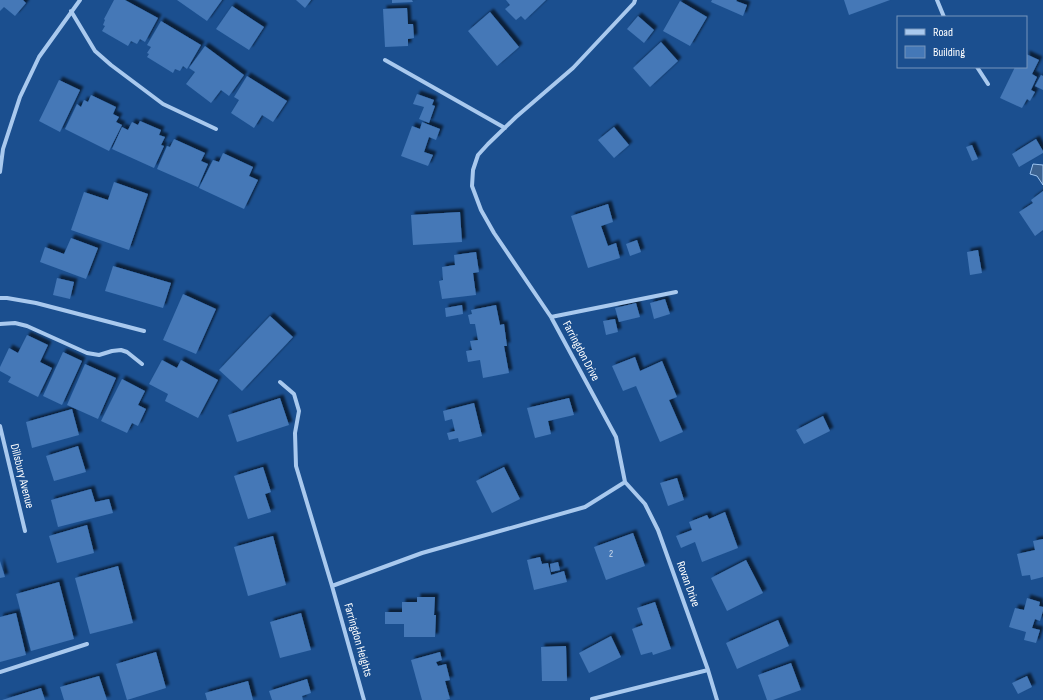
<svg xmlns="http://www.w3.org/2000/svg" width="1043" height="700" font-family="'Sofia Sans Condensed',sans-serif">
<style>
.water{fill:#3c6290;stroke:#9cc4f0}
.building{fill:#4478b7;filter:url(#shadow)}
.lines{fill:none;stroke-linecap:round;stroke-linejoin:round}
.minor{stroke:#a9c9ee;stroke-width:4}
.labels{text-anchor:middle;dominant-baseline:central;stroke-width:3.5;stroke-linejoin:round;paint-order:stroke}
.number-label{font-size:10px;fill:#d0dded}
.street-label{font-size:12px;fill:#fff;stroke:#1b4f8f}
</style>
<defs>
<filter id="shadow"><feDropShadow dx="3.5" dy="-3.5" stdDeviation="1" flood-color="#0009"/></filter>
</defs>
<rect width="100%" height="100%" fill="#1b4f8f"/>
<path class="water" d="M1033,164L1043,165V185L1037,176L1030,174Z"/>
<path class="building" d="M0,0H23L26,3L15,16L4,7L0,11Z
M114,0H125L158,18L145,42L140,39L137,44L131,41L128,46L102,31L105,26L103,25L105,20L104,19Z
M177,0H222L207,21Z
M296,0H311L305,8Z
M392,0H412L413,2L392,3Z
M506,0H546L525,20L521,16L516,20L505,9L510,5Z
M712,0H737L736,1L747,5L743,16L711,2Z
M844,0H890L849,15Z
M680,1L707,17L690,46L663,31Z
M232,6L264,27L249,50L216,29Z
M407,8L408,24H413L414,38L408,39V46L385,47L383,9Z
M490,12L519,47L497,66L468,31Z
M638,16L654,30L644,43L627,29Z
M161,21L201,45L187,69L183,66L180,71L175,69L173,73L147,57L149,54L147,53L151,47L147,45Z
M661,42L678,61L650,87L633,68Z
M205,46L244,75L229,96L221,90L211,103L186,84L195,72L189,68Z
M1026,54L1039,60L1032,74L1037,77L1031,90L1035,92L1030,101L1027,99L1022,108L1000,98L1015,67H1026Z
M1041,75L1043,76V90L1035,86Z
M247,76L287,101L273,122L262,115L254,128L231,113L239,100L234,97Z
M59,80L80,90L60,132L39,121Z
M417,94L434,100L432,105L435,106L429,123L419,119L424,107L413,104Z
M91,95L116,107L113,114L119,117L116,122L122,125L109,151L65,129L77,104L81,107L84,100L88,102Z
M140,121L161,130L159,135L165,137L161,145L164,146L154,168L112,149L122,127L128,130L132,122L138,125Z
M422,122L440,129L436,140L429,137L424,152L433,155L428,166L401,156L412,126L420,129Z
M614,127L629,145L614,158L598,140Z
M174,139L205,153L201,161L208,164L198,187L157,169L167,146L170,147Z
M1036,139L1043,151V153L1019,167L1012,154Z
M972,145L978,159L972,161L966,147Z
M223,153L253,167L249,176L258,180L244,209L199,188L213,160L219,162Z
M114,182L148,194L129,250L71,230L84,192L108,200Z
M1043,191V230L1035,236L1019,212L1033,203L1031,200Z
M608,204L613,222L601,226L608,246L616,243L620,258L588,268L571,216Z
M460,212L462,242L413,245L411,215Z
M71,238L98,248L86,279L40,262L45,247L64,254Z
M637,240L641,252L630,256L626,244Z
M978,250L982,273L970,275L967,252Z
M476,252L479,272L473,273L476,295L442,299L439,281L443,280L442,267L455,265L454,255Z
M113,266L171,283L163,308L105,291Z
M57,278L74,282L70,299L53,295Z
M183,294L216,309L196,354L163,340Z
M665,299L670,314L654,319L650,303Z
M636,303L640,317L619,322L615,308Z
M462,305L463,314L446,317L445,308Z
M496,305L500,325L504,324L507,346H504L509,373L483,378L480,360L468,362L466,351L472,350L470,341L478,340L475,324H470L468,315L472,314L471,310Z
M270,316L293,337L242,391L219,370Z
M615,319L618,332L606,335L603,321Z
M27,335L48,345L40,362L52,368L38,397L8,382L11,377L0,371V367L9,348L18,353Z
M63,352L82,361L62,405L43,396Z
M635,357L640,371L662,361L677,397L669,400L683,432L660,442L636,386L623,391L612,366Z
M162,360L177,368L181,360L218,380L198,418L165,401L168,394L149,384Z
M85,364L116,378L98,419L67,405Z
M122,379L145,391L138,405L146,409L138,426L132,423L127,433L101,421Z
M280,398L289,425L237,442L228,415Z
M569,398L574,415L548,421L551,434L535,438L527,408Z
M474,403L482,436L459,442L458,438L449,440L447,433L455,431L452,419L445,421L443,411Z
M72,409L79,435L32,448L26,422Z
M823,416L830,431L804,444L796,430Z
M78,446L86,472L54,481L46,456Z
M263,467L271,492L265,494L271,512L248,519L234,476Z
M504,467L520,499L492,513L476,481Z
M677,478L684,500L668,506L660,483Z
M91,489L95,502L109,499L113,513L58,527L51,500Z
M725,512L738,548L702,562L695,542L681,548L676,536L692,530L689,522L707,515L709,519Z
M87,525L94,553L57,563L49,536Z
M633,533L645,566L606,580L594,547Z
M273,536L286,585L248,596L234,547Z
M1043,539V577L1031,580L1030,575L1022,576L1017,554L1035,550L1033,541Z
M540,557L542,564L548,563L551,575L564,571L567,582L534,590L527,560Z
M746,560L763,593L727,611L711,578Z
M0,561L5,577L0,578Z
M558,562L560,570L551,572L550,564Z
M118,566L133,623L90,634L75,578Z
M59,582L74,639L31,651L16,594Z
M417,597H435L434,615H436L435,637H404V624H385V612H402V602H417Z
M1027,598L1040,602L1039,606L1043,607V611L1040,621L1035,619L1032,628L1040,630L1036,643L1024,640L1026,632L1009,627L1015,608L1024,610Z
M655,602L671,649L653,655L652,652L641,655L632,629L643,625L637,608Z
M16,613L26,655L0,662V617Z
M301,613L311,650L280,658L270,622Z
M778,620L789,646L737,669L726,643Z
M611,636L621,657L589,673L579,653Z
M566,646L567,681H542L541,647Z
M156,652L166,688L127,700L116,664Z
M440,652L442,660L436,662L438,666L446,664L450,680L445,681L450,699L446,700H422L411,660Z
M791,663L801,690L773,700H767L758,675Z
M99,676L107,700H64L60,687Z
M1027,676L1032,687L1018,694L1012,683Z
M307,679L311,693L302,696L303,700H272L269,691Z
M248,681L253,700H207L205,693Z
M41,688L45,700H2Z"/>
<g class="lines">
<path class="minor" d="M635,0L634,3L573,68L516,117L488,144L478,155L473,170L472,186L481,210L494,233L551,317L616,437L625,482L645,504L658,530L708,670L717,700
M937,0L944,17
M71,11L95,51L111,65L163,104L216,129
M385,60L505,128
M977,67L988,84
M0,172L3,149L20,97L39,57L80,0
M0,298H7L36,303L144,331
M551,317L676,292
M0,324L15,323L27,326L87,353L99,355L112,351L121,350L127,352L142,364
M280,382L294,394L299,411L295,433L296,466L332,586L364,700
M0,426L25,531
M332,586L422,553L585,507L625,482
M0,672L87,644
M592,699L708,670"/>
</g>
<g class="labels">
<g class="number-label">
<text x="611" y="554">2</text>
</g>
<g class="street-label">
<text transform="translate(581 351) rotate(62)">Farringdon Drive</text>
<text transform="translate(22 476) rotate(76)">Dillsbury Avenue</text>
<text transform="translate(688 584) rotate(70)">Rovan Drive</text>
<text transform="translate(358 640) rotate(74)">Farringdon Heights</text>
</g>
</g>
<rect x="897" y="16" width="130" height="52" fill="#1b4f8f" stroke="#7695bc"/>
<rect x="905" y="29" width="20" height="6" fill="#a9c9ee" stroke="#7695bc"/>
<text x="933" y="36" font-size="12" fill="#ffffff">Road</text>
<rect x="905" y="46" width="20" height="12" fill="#4478b7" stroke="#7695bc"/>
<text x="933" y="56" font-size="12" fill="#ffffff">Building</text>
</svg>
